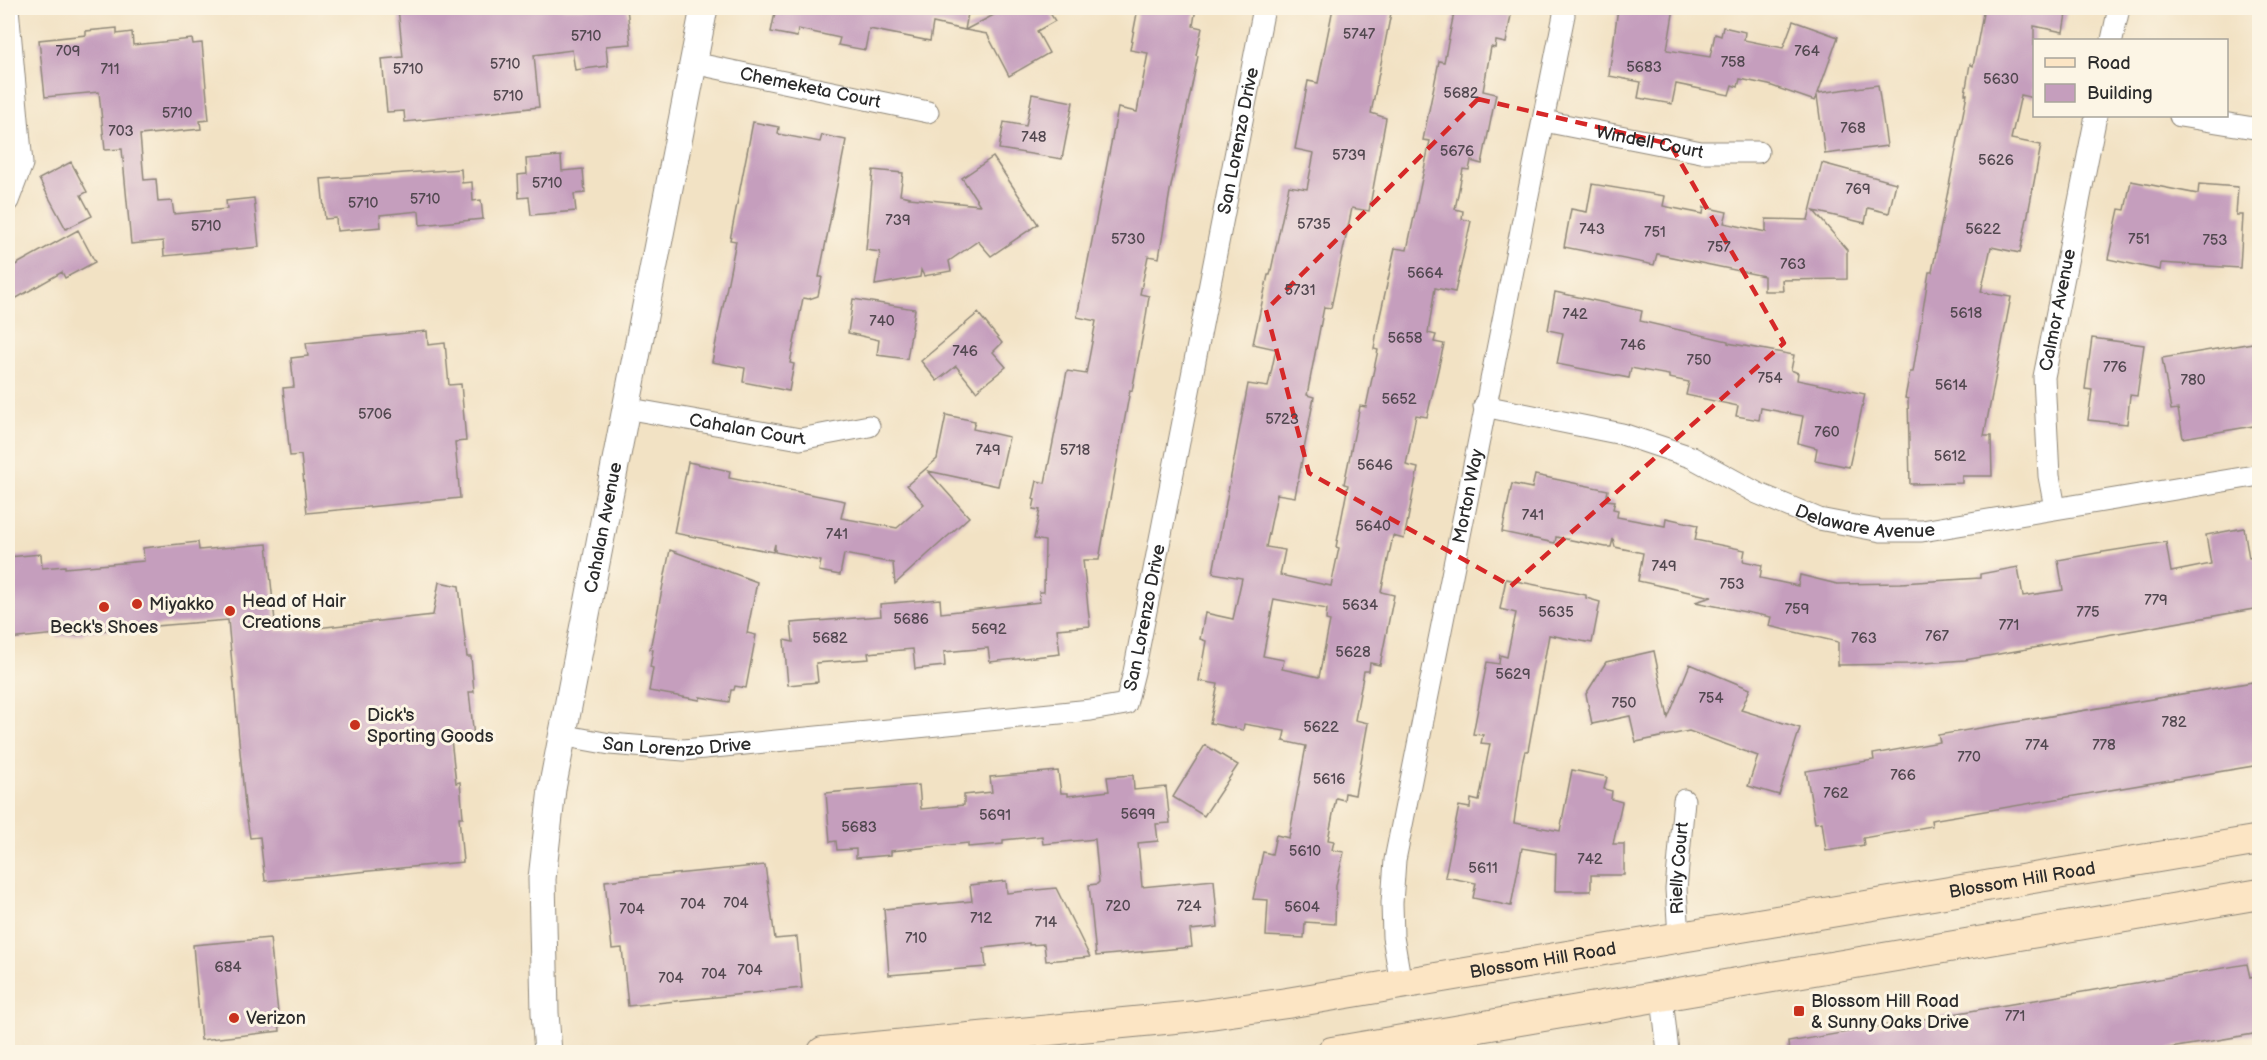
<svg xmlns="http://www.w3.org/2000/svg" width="2267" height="1060" font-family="'Balsamiq Sans',sans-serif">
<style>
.building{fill:#c59ebd;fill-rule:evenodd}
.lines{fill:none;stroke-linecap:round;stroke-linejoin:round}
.minor-casing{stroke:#8e8678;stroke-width:23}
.tertiary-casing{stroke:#8e8678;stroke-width:29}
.secondary-casing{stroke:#8e8678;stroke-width:32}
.minor{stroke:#fff;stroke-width:21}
.tertiary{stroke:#fff;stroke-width:27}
.secondary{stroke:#fce5c4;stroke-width:30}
.marked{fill:none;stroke:#d62828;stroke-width:4.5;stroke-dasharray:12 8;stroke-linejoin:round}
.poi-dot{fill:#c8321e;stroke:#fcf5e5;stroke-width:2}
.labels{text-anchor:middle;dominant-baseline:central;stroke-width:6;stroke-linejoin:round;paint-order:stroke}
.number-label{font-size:15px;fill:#524850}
.street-label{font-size:18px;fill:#2b2b2b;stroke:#fcf5e5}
.poi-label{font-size:18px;fill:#2b2b2b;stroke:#fcf5e5;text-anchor:start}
</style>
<rect width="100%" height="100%" fill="#fcf5e5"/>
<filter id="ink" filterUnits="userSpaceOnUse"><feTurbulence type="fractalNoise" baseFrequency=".0167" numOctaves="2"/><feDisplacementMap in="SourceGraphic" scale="12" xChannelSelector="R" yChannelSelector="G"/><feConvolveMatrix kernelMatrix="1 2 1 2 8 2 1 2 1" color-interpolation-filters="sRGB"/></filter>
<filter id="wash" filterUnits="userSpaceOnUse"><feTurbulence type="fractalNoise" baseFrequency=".008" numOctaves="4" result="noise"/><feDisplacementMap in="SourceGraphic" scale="24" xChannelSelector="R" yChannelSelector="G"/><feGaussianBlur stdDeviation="1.35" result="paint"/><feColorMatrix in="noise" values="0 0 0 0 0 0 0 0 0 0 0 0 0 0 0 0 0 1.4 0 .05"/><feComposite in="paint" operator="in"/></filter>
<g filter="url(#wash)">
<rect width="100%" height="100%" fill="#f2e2c4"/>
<g id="blocks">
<path class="building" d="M398,8H627L631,44L606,46L608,66L575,70L572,50L534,55L539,107L405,122L404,111L387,112L382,59L403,57Z
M776,8H969L965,30L933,23L930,41L869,29L865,50L838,45L840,38L798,29L797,37L771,32Z
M1007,8H1047L1055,21L1037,31L1049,53L1009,76L987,34L965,30Z
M1138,8H1196L1193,26L1202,28L1196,55L1198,56L1170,191L1159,258L1148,256L1140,294L1149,296L1145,323L1132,391L1130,390L1099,560H1083L1090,626L1057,629L1060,654L990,662L988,648L944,652L945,666L915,669L913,649L868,653L869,659L816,663L818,682L788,685L784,640L793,642L791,623L881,616L880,604L940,599L941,613L1040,602L1039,592H1044L1045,541L1034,539L1040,510L1033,509L1035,500L1033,499L1037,481L1045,483L1067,371L1086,374L1096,321L1077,317L1118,108L1137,112L1148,53L1130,50Z
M1333,8H1392L1371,113L1386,118L1369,211L1352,208L1331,308L1324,307L1307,395L1314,397L1295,497L1277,494L1266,547L1285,550L1280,575L1331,586L1339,548L1336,547L1348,485L1344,484L1360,406L1366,407L1378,350L1374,349L1378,325L1395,248L1407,250L1430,141L1423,140L1439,61L1444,62L1455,8H1497V12L1511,15L1506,43L1496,41L1495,48L1491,47L1483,91L1496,94L1482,164L1471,161L1469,170L1463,169L1455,209L1463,211L1462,219L1471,221L1455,292L1435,288L1428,333L1436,335L1434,342L1444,344L1427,417L1416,415L1406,465L1418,468L1404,539L1393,536L1381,592L1394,595L1380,665L1370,663L1369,671H1364L1355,720L1368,723L1355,795L1345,793L1344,800L1336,798L1328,840L1334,841L1332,850L1344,852L1336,885L1335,924L1305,922L1304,938L1266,936L1268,900L1253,899L1263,852L1272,854L1276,835L1289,838L1306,746L1283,741L1285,731L1244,724L1243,730L1210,723L1218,684L1199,681L1206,641L1200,639L1205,613L1233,619L1242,578L1213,573L1248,384L1268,387L1276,349L1253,344L1268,275H1270L1289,186L1307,189L1314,153L1295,149L1308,81L1318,83ZM1274,599L1327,609L1326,620L1330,621L1319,677L1282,669L1284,660L1263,656Z
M1618,8H1674L1667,50L1710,57L1715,34L1721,36L1723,27L1745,32L1744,40L1783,48L1793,21L1838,37L1818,93L1878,85L1887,146L1825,154L1817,96L1815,101L1769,85L1740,79L1738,87L1732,85L1729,95L1676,84L1672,104L1638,98L1641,82L1609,76Z
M1984,8H2067L2063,32L2034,26V98L2021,95L2011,139L2041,145L2028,214L2020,253L1991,247L1981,292L2011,297L1984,436H1991L1992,476H1962V483L1910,484L1908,399L1905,398L1910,372H1913L1929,272H1932L1967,94H1965L1970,64L1973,66Z
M117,28V34L132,32L133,45L192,39L193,44L202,43L209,120L200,121L201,129L140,135L144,180L156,179L158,202L172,201L174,214L227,209L226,201L254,198L259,247L164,256L163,241L131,244L122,149L105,150L99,92L45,97L39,40L86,35V31Z
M1032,94L1073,102L1062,159L999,149L1004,122L1026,126Z
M753,122L779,127L778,134L820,142L822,135L846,140L819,277H822L818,296L809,299L803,298L790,363L794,364L789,391L743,382L745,368L712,362L736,241L730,240Z
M561,156L562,171L583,169L585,193L574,194L576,211L531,215L529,197L519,198L518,175L527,174L526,159Z
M993,157L1038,224L991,256L978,241L949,261L951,271L924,276L921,270L920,277L875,285L880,252L866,250L873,170L903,173L900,195L910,197L909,198L980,205L962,178Z
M71,162L87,192L81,195L92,216L66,229L39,179Z
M1822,163L1896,183L1889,213L1868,208L1865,223L1814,211L1847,250V279L1782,280L1783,291H1764V276L1657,254L1654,265L1564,247L1571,209L1587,212L1592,184L1665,196L1663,206L1703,214L1704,207L1727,212L1724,223L1766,232V219L1808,220Z
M461,169L462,183L472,182L473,201L481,200L483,219L420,225L419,211L380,215L381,227L337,231L336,218L325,219L321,179Z
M2131,181L2198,194L2199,184L2238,187L2236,215H2243L2240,268L2161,263L2160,270L2108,259L2119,209L2125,210Z
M78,230L95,262L65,278L62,272L8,303V269Z
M1555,292L1642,311L1640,321L1728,341V343L1794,355L1791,370L1798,373L1797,380L1865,394L1849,467L1815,460L1817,448L1798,443L1803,416L1761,408L1759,420L1736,416L1738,406L1686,395L1689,382L1669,378V375L1631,368L1629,378L1557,364L1563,333L1548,330Z
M853,299L915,309L907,359L877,355L879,340L848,333Z
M978,313L1002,343L993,352L1006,367L976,391L956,366L937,381L921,361Z
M427,331L428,345L445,343L449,385L461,384L466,441L455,442L460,498L307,513L301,455L290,456L283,388L294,387L291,358L308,356L306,343Z
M2092,338L2144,345L2137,396L2130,395L2127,424L2088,420L2092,390L2085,389Z
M2259,342V425L2183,438L2178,409L2171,410L2162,358Z
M946,415L975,421L973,429L1009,437L998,486L928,471L969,517L895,584L893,563L844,554L840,575L819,571L821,561L775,552V544L773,552L674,533L688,462L730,471L729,478L845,501L841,518L897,528L924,504L907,485L937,459Z
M1535,475L1608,490L1606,500L1615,501L1613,509L1618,510L1617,517L1665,526L1666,518L1698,525L1695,540L1745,550L1743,561L1762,565L1760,578L1798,586L1800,575L1837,584L1901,583L1980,578V574L2018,567L2023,596L2063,590L2058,560L2097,553L2166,542L2171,572L2211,564L2206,535L2244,528L2249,558L2255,557L2259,580V608L1965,660L1911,664L1838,665V642L1769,626L1771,617L1695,602L1712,597L1638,581L1643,553L1615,547L1613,539L1611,547H1606L1556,537L1555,543L1502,532L1512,484L1532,488Z
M198,542L199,550L267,544L276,631L290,630V631L433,615L439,582L459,586L467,657H471L474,692H469L474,737L451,739L456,783L460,782L463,817H459L463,862L265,881L260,837L250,838L245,806L228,620L83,632L84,634L57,637V634L8,639V557L41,554L42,568L65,566V568L144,561L143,548Z
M670,550L757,582L747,633L756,635L746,688L735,686L734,690H731L729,702L700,697V700L649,691L653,668L650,667L653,650L650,649Z
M1506,579L1586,595V598L1600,602L1592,643L1549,635L1528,751H1525L1522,764L1514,823L1560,831L1572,770L1607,777L1604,789L1612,791L1611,799L1622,802L1613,844H1624V875H1591V891H1555L1556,854L1522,848L1511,906L1473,898L1476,883L1445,877L1459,806L1470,808L1471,799L1479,801L1490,744L1481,743L1483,735L1473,734L1487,662L1499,664L1500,655L1507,657L1516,613L1500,609Z
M1654,651L1668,718L1690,664L1750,689L1741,710L1800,728L1779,795L1748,786L1758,756L1689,731L1636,742L1630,716L1592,724L1586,694L1606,662Z
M2259,681V765L1931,820L1932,826L1863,838L1864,845L1826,851L1822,822L1815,823L1806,771L1874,760L1873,754L1940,742L1938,735Z
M1205,745L1238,765L1204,816L1173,797Z
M1058,771L1061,793H1068V796L1109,791L1107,777L1133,775L1134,790L1166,787L1170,823L1156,824L1158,841L1138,843L1142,887L1214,880L1218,927L1190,930L1192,947L1096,956L1089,885L1097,884L1099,882L1095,839L1043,844L1042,836L1003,840V844L968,847V843L891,851V855L856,858V849L837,850L836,841L830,842L826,793L919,785L921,809L964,805V795L992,792L990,777Z
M765,865L775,939L797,937L802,988L628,1006L622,948L612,949L605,881Z
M1006,881L1007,893L1056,888L1090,957L1046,961L1044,944L1029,945V943L984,948L986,967L889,975L884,909L972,901L970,885Z
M270,938L280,1031L201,1040L193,945Z
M2247,964L2250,977L2259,975V1033L2141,1053H1789L1788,1042Z"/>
</g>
</g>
<g filter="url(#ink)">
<use href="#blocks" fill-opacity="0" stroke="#8e8678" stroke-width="1.5"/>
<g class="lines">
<defs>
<g id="minor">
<path d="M2112,40L2119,8"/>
<path id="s1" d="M693,63L928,112"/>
<path d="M2180,116L2260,129"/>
<path id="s2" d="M1544,121L1701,152H1758"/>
<path d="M8,201L22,164L8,8"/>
<path id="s3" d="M1484,406L1622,434L1691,457L1757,493L1819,519L1881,531H1922L2260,475"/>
<path id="s4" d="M625,408L800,439L869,426"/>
<path id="s5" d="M2055,508L2049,476L2044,377L2096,116"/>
<path id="s6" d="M561,735L610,744L684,750L1091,710L1126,704L1134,672L1264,8"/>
<path id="s7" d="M1679,937L1676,889L1684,800"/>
<path id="s8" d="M1401,984L1393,937L1392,903L1395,860L1564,15L1563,8"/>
<path d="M1662,997L1668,1052"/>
</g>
<g id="tertiary">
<path id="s9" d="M548,1052L545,1013L542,879L552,789L704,8"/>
</g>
<g id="secondary">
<path id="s10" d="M823,1052L1196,1016L1287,1003L2260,840"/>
<path d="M1332,1052L2260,894"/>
</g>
</defs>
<use href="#minor" class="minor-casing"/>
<use href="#tertiary" class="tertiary-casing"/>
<use href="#secondary" class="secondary-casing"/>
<use href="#minor" class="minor"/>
<use href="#tertiary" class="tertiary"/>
<use href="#secondary" class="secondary"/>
</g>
</g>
<path class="marked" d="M1478,99L1670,144L1784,343L1511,586L1309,473L1266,310Z"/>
<g class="poi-dot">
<circle cx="137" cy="604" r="6"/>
<circle cx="104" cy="607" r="6"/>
<circle cx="230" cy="611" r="6"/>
<circle cx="355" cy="725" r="6"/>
<rect x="1793" y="1005" width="12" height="12" rx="3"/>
<circle cx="234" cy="1018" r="6"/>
</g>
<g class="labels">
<g class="number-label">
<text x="1359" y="34">5747</text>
<text x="586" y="36">5710</text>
<text x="68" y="51">709</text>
<text x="1807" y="51">764</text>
<text x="1733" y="62">758</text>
<text x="505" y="64">5710</text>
<text x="1644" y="67">5683</text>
<text x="110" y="69">711</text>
<text x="408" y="69">5710</text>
<text x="2001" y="79">5630</text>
<text x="1461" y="93">5682</text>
<text x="508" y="96">5710</text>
<text x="177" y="113">5710</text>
<text x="1853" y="128">768</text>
<text x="121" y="131">703</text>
<text x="1034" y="137">748</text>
<text x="1457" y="151">5676</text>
<text x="1349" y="155">5739</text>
<text x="1996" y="160">5626</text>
<text x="547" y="183">5710</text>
<text x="1858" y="189">769</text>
<text x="425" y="199">5710</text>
<text x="363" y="203">5710</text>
<text x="898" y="220">739</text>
<text x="1314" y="224">5735</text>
<text x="206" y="226">5710</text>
<text x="1592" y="229">743</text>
<text x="1983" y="229">5622</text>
<text x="1655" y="232">751</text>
<text x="1128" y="239">5730</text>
<text x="2139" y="239">751</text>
<text x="2215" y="240">753</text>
<text x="1719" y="247">757</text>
<text x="1793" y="264">763</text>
<text x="1425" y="273">5664</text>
<text x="1300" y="290">5731</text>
<text x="1966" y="313">5618</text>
<text x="1575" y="314">742</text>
<text x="882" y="321">740</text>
<text x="1405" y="338">5658</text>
<text x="1633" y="345">746</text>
<text x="965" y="351">746</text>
<text x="1699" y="360">750</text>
<text x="2115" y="367">776</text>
<text x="1770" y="378">754</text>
<text x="2193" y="380">780</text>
<text x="1951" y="385">5614</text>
<text x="1399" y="399">5652</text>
<text x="375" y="414">5706</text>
<text x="1282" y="419">5723</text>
<text x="1827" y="432">760</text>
<text x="988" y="450">749</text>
<text x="1075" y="450">5718</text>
<text x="1950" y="456">5612</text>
<text x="1375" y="465">5646</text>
<text x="1533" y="515">741</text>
<text x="1373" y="526">5640</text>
<text x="837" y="534">741</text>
<text x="1664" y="566">749</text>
<text x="1732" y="584">753</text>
<text x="2156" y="600">779</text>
<text x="1360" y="605">5634</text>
<text x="1797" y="609">759</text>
<text x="1556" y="612">5635</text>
<text x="2088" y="612">775</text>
<text x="911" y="619">5686</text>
<text x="2009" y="625">771</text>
<text x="989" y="629">5692</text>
<text x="1937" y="636">767</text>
<text x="830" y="638">5682</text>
<text x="1864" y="638">763</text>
<text x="1353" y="652">5628</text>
<text x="1513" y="674">5629</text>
<text x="1711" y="698">754</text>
<text x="1624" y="703">750</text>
<text x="2174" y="722">782</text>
<text x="1321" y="727">5622</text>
<text x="2037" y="745">774</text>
<text x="2104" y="745">778</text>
<text x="1969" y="757">770</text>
<text x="1903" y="775">766</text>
<text x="1329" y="779">5616</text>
<text x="1836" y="793">762</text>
<text x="1138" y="814">5699</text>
<text x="995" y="815">5691</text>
<text x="859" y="827">5683</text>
<text x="1305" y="851">5610</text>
<text x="1590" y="859">742</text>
<text x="1483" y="868">5611</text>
<text x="736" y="903">704</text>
<text x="693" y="904">704</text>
<text x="1118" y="906">720</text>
<text x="1189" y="906">724</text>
<text x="1302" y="907">5604</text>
<text x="632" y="909">704</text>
<text x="981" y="918">712</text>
<text x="1046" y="922">714</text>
<text x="916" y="938">710</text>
<text x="228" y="967">684</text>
<text x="750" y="970">704</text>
<text x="714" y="974">704</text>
<text x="671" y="978">704</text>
<text x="2015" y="1016">771</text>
</g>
<g class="street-label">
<text stroke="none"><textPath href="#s1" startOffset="120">Chemeketa Court</textPath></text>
<text stroke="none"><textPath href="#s6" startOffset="1143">San Lorenzo Drive</textPath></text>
<text stroke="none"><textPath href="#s2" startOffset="108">Windell Court</textPath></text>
<text stroke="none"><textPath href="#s5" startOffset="200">Calmor Avenue</textPath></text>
<text stroke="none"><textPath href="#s4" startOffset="124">Cahalan Court</textPath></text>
<text stroke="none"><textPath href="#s8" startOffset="496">Morton Way</textPath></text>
<text stroke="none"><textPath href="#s3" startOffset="402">Delaware Avenue</textPath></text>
<text stroke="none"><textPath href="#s9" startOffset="530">Cahalan Avenue</textPath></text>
<text stroke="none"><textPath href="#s6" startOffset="657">San Lorenzo Drive</textPath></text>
<text stroke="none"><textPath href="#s6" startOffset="117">San Lorenzo Drive</textPath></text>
<text stroke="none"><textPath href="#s7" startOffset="69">Rielly Court</textPath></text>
<text stroke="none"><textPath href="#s10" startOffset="1212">Blossom Hill Road</textPath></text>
<text stroke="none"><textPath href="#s10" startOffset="726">Blossom Hill Road</textPath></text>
</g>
<g class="poi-label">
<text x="242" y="601">Head of Hair<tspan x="242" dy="21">Creations</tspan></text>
<text x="149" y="604">Miyakko</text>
<text x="104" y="627" text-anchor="middle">Beck's Shoes</text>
<text x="367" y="715">Dick's<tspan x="367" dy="21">Sporting Goods</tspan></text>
<text x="1811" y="1001">Blossom Hill Road<tspan x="1811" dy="21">&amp; Sunny Oaks Drive</tspan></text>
<text x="246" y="1018">Verizon</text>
</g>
</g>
<rect width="2267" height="1060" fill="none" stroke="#fcf5e5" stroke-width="30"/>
<rect x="2033" y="39" width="195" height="78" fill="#fcf5e5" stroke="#a8a49b" stroke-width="1.5"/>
<rect x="2045" y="58" width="30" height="9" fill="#fce5c4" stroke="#a8a49b" stroke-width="1.5"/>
<text x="2087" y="69" font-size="18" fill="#2b2b2b">Road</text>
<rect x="2045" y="84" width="30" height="18" fill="#c59ebd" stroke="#a8a49b" stroke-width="1.5"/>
<text x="2087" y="99" font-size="18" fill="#2b2b2b">Building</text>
</svg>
